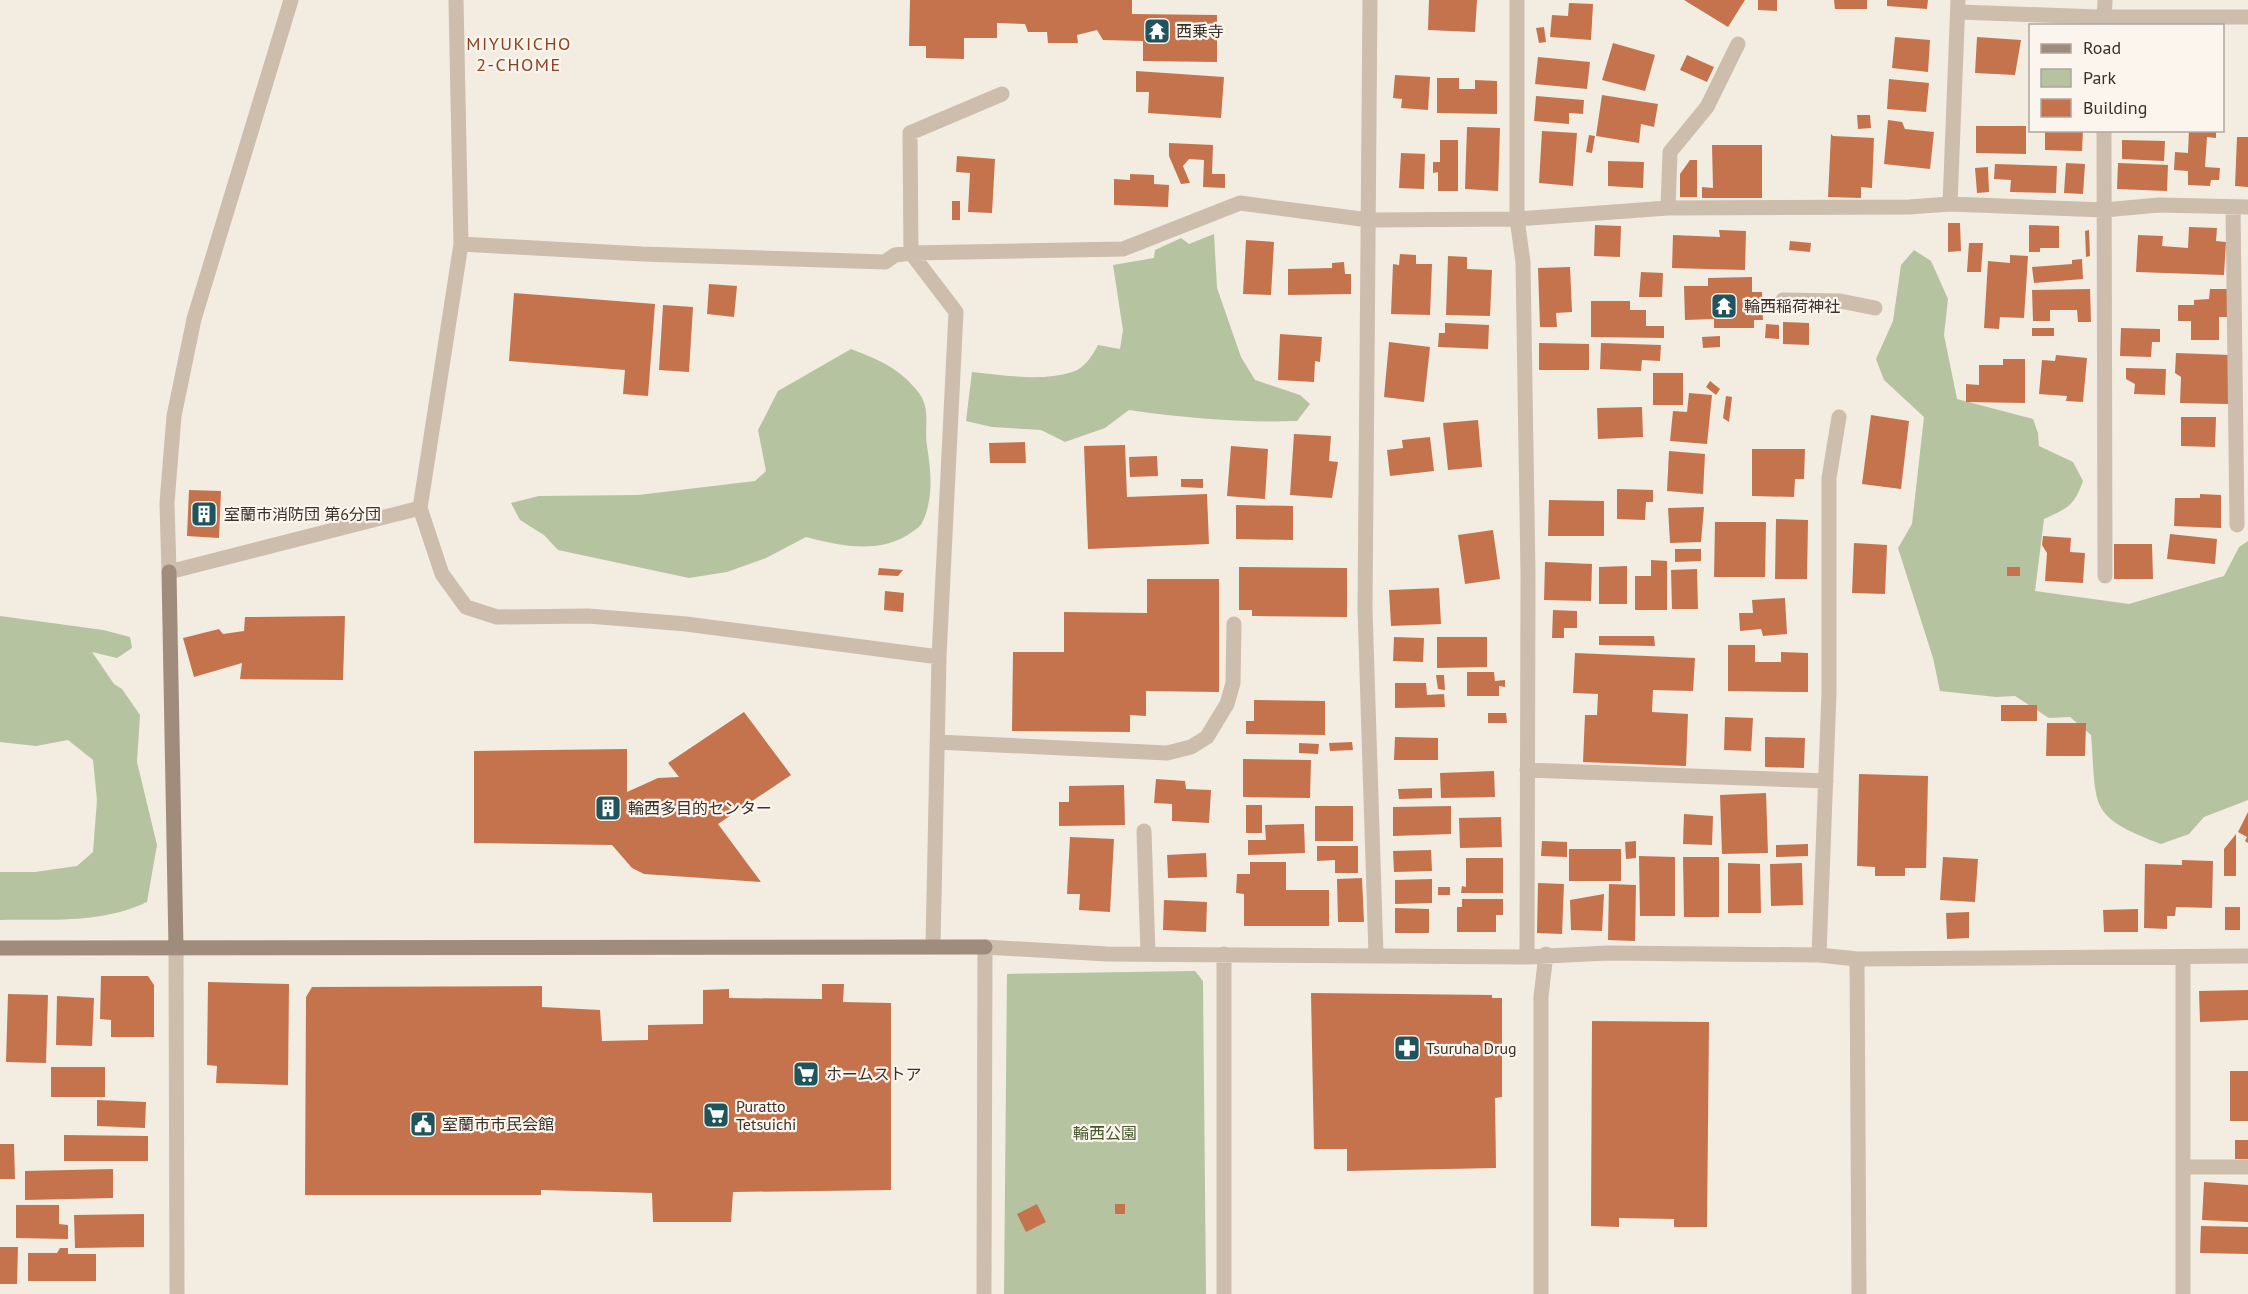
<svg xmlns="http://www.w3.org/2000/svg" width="2248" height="1294" font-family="'PT Sans','Noto Sans JP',sans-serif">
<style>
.green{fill:#b5c3a0}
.building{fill:#c5734d}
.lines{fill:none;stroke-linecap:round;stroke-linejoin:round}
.street{stroke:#ccbdac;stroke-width:15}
.secondary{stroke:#a08c7d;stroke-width:15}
.labels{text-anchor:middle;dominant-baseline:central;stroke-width:4.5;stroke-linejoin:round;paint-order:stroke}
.poi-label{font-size:16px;fill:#3a312b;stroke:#fbf5ed;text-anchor:start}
.park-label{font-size:16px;fill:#46582e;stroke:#fbf5ed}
.neighbourhood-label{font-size:18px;letter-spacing:1.5px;fill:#894324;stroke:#fbf5ed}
</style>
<rect width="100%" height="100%" fill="#f3ece1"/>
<path class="green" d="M1214,234L1217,288L1241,357L1255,380L1300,395L1310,404L1297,421C1240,423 1185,418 1129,410L1105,428L1065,442L1041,430L992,427L966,421L972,372C1004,375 1041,382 1072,372C1085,368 1092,356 1098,345L1120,349L1123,330L1113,265L1154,258L1155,250L1181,238L1189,244Z
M1914,250L1931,261L1948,299L1944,335L1957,399L2033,419L2038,433L2039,446L2073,462L2083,481C2074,506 2068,508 2044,519L2035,591L2129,604L2224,576L2239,547L2248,541V800L2204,817L2189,834L2161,844C2087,816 2097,808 2091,735L2070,717L2049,718L2015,696L1996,697L1940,691L1933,658L1898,548L1912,524L1924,417L1884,380L1876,359L1893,321L1901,265Z
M851,349C879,360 900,368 919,393C931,409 924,428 927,446C931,471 934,499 922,523C920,527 915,530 912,532C881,555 840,546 806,537L766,558L727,572L689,578L558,550L544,535L520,520L511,503L539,496L638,495L755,481L766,471L758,430L778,391Z
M0,616L103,630L130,637L132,648L117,658L92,652L114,684L122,689L140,715L137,762L157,845L147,902C101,924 50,919 0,920V872H35L77,866L93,852L97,800L93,760L68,740L36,746L0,742Z
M1195,971L1203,981L1206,1294H1004L1007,974Z"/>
<path class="building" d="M910,0H1132V14L1217,15V62L1143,61V41L1103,40L1097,30L1077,35L1078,43H1048L1047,32H1028L1025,24L997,23V38H964V59L926,58V46H909Z
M1429,0H1477L1475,32L1428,30Z
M1684,0H1745L1728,27Z
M1758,0H1777V11L1758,10Z
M1834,0H1867V9H1835Z
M1887,0H1928L1927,9L1887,6Z
M1569,3L1593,4L1591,40L1550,37L1552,15L1568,16Z
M1544,27L1546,42L1539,43L1536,28Z
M1895,37L1930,40L1928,72L1892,68Z
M1977,37L2021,40L2015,75L1975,73Z
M1613,43L1655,55L1645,91L1602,80Z
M1687,55L1714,67L1707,82L1680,70Z
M1538,57L1590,62L1587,89L1535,84Z
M1136,71L1224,77L1221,118L1148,113L1149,92H1136Z
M1395,75L1430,77L1428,110L1401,108L1402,99L1393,98Z
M1437,78H1459V89H1475V80L1497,81V114L1437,113Z
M1889,79L1929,83L1926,112L1887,109Z
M1602,95L1658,104L1654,127L1641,124L1639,143L1596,136Z
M1536,96L1584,100L1583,114L1569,113V124L1534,121Z
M1857,115H1870L1871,128L1858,129Z
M1888,120L1902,122L1905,129L1934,132L1930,169L1884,164Z
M1976,126H2026V154L1976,153Z
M1467,127L1500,128L1498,191L1465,189Z
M2045,130H2083L2082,151L2045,150Z
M2189,130H2216V138L2207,137L2205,167L2220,168L2219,180H2211L2210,186L2188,185V171L2174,170L2175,152L2188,153Z
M1542,131L1577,133L1573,186L1539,183Z
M1831,134L1833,136L1874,138L1872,188L1861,187V198L1828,197Z
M1589,135L1595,136L1592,153L1586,152Z
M2237,137H2248V187L2235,186Z
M1440,140H1458V191H1438V172L1433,173V162H1440Z
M2122,140L2165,141L2164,161L2122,159Z
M1169,143L1213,145L1212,174H1225V188L1203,187L1204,160L1189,159L1183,166L1190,183L1181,184L1169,156Z
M1712,145H1762V198H1702V187L1713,188Z
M1401,153L1425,154L1424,189L1399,188Z
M957,156L995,159L992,213L968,212L970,173L956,172Z
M1690,160H1697V197H1680V174Z
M1608,161L1644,162L1643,188L1608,186Z
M2066,163L2085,164L2083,194L2064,193Z
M2118,163L2168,165L2167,191L2117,189Z
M1995,164L2057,166L2056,193L2010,192L2011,180L1994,179Z
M1988,167L1989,192L1977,193L1975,168Z
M1130,174L1154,175V184L1169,185L1168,207L1114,205V179L1130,180Z
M952,201H960V220H952Z
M1948,223H1960L1961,251L1948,252Z
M1595,225L1621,226L1620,257L1594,256Z
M2029,225L2059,226V248H2040V252H2029Z
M2189,227L2217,228L2216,241L2226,242L2224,275L2136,272L2138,235L2163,236L2162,246L2188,248Z
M1719,230L1746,231L1745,270L1672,268L1673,235L1720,237Z
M2089,230L2090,256L2086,257L2085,231Z
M1246,240L1274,242L1271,295L1243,294Z
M1790,241L1811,243L1810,252L1789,250Z
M1969,243H1983L1981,272H1967Z
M1400,254L1416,255V264H1432L1430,315L1391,314L1393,264L1399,265Z
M2010,255L2028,256L2024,318L2000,317L1999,329L1984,328L1988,261L2010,263Z
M1448,256L1467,257V269L1492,270L1490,316L1446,315Z
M2082,259L2083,279L2034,283L2032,267L2072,264V260Z
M1344,262L1345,274H1351V294L1288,295V269L1332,268V263Z
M1570,267L1572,312L1556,313L1557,327H1540L1538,268Z
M1641,272L1663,273L1662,297H1639Z
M1752,277V292H1762L1763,320H1754V328H1714V319L1685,320L1684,286H1708V278Z
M709,284L737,286L734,317L707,314Z
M2090,289L2091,322H2078L2077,310H2050V321H2033L2032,290Z
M2210,289H2228V317H2219V340H2191V321H2178V305H2194V300L2209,299Z
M514,293L655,304L648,396L623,394L625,370L509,361Z
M1591,301H1630V310H1646V326H1664V338L1591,337Z
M663,305L693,307L689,372L659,370Z
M1783,322L1809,323V345L1783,344Z
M1445,323L1489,325L1488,349L1438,347L1439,333H1445Z
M1766,324L1779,325V339L1765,338Z
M2032,328H2054V336H2032Z
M2121,328L2160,329V342H2152L2151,357L2120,356Z
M1280,334L1322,337L1320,362L1315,361L1314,382L1278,380Z
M1720,336V347L1703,348L1702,337Z
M1389,342L1430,347L1424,402L1384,397Z
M1539,343L1589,344V370H1539Z
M1601,343L1661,345L1660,361L1642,360L1641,371L1600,369Z
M2176,353L2230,355L2228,404L2180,403L2181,377L2175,373Z
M2056,355L2087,358L2083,402L2066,401L2067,396L2039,394L2042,360L2055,361Z
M2003,359H2025V403L1966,402V384L1979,385V365H2003Z
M2126,368L2166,369L2165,395L2134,394L2135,384L2126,379Z
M1653,373H1683V405H1653Z
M1710,381L1720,389L1716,395L1706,387Z
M1689,393L1712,395L1707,444L1670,441L1673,411L1687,412Z
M1726,396L1732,397L1729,422L1723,418Z
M1642,407L1643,437L1598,439L1597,408Z
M1871,415L1909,421L1901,489L1862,484Z
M2181,417H2216L2215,447L2181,446Z
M1478,420L1482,467L1448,470L1443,423Z
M1294,434L1331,436L1329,461L1338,462L1332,498L1290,495Z
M1430,437L1434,471L1390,476L1387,450L1403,448L1402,440Z
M1025,442L1026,463H990L989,443Z
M1125,445L1127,497L1207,494L1209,544L1088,549L1084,446Z
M1231,446L1268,449L1265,499L1227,496Z
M1752,449H1805L1804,479H1795L1794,497L1752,496Z
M1669,451L1705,454L1703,494L1667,491Z
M1157,456L1158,476L1130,477L1129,457Z
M1181,479H1203V488L1181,487Z
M1617,489L1653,490V502H1646L1645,520L1617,519Z
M189,490L221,491L219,538L187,536Z
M2200,494L2221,495V528L2174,526L2175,498H2200Z
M1549,500L1604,501V536H1548Z
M1236,505L1293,506V540L1236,539Z
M1704,507L1701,542L1670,543L1668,508Z
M1776,519L1808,520L1807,579H1775Z
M1715,522H1766L1765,577H1714Z
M1493,530L1500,579L1465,584L1458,535Z
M2170,534L2217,539L2215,564L2167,559Z
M2043,536L2071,538L2070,552L2085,553L2083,583L2045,581L2047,553L2042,545Z
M1854,543L1887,545L1885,594L1852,593Z
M2114,544H2152L2153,579H2114Z
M1675,549H1701V561L1675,562Z
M1651,560L1667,561V610H1635V576H1651Z
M1545,562L1592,564L1591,601L1544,600Z
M1627,566V604H1599V567Z
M1239,567L1347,568V617L1252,616V610H1239Z
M2007,567H2020V576H2007Z
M879,568L903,570L898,576L878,575Z
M1697,569L1698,609H1672L1671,570Z
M1147,579H1219V692L1146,691V716L1130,715V732L1012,731L1013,652H1064V612L1147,613Z
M1439,588L1441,624L1391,626L1389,590Z
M885,591L904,593L903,612L884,610Z
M1785,598L1787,634L1763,636L1761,629L1740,631L1739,613H1753L1752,600Z
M1553,610L1577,611V628H1564V638H1552Z
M345,616L343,680L240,679L242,663L194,677L183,638L219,629L223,634L244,631L245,617Z
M1599,636H1654L1655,646L1599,645Z
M1394,637L1424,638L1423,662L1393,661Z
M1437,637H1487V667L1437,668Z
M1728,645H1755V662H1781V652L1808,653V692L1728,691Z
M1575,653L1695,658L1693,691L1653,690L1652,712L1688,714L1686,766L1583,762L1585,715H1597L1598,694L1573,693Z
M1467,672H1494L1495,681L1505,680V687L1499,686V696H1467Z
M1436,675H1444L1445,690L1438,689Z
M1395,683H1426L1427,695L1444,694L1445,707L1395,708Z
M1254,700L1325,701V735L1246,734V721H1254Z
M2001,705H2037V721H2001Z
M744,712L791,775L718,824L761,882L644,874L632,868L612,845L474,843V751L627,749V792L658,778L679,777L668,763Z
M1488,713H1506L1507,723H1488Z
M1725,717L1753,718L1751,751L1724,750Z
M2047,723H2086L2085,756H2046Z
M1395,737L1438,738V760H1394Z
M1765,737L1805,738L1804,768L1765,767Z
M1352,742L1353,750L1330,751L1329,743Z
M1299,743L1319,744L1318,754L1299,753Z
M1243,759L1311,760L1310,798L1243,797Z
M1494,771L1495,797L1441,798L1440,773Z
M1859,774L1928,776L1926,868H1905V876H1875V867L1857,866Z
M1156,779L1185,781L1186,789L1211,790L1209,823L1172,821V804L1154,803Z
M1124,785L1125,825L1059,826V802H1069V786Z
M1432,788V798L1399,799L1398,789Z
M1766,793L1768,853L1722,854L1720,795Z
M1246,805H1262V833H1246Z
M1315,806H1353V841H1315Z
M1451,806V834L1393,836V807Z
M2248,812V843L2245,841L2247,837L2238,832Z
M1684,814L1713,816L1712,845L1683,844Z
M1501,817L1502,847L1460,848L1459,818Z
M1304,824L1305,853L1248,855V840H1266L1265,825Z
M2236,834V876H2224V849Z
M1070,837L1114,839L1110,912L1079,910L1080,894H1067Z
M1542,841L1567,842V857L1541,856Z
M1636,841V858L1626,859L1625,842Z
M1808,844V856L1776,857V845Z
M1317,846H1358V873H1335V860L1317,861Z
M1569,849H1621V881H1569Z
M1431,850L1432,871L1394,872L1393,851Z
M1206,853L1207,877L1168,878L1167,855Z
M1639,856L1675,857V916H1640Z
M1683,857H1719V917H1684Z
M1943,857L1978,859L1975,902L1940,900Z
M1466,858H1503V893H1461L1462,886L1466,887Z
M2182,860L2213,861L2212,908L2176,907L2175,916H2167V929L2144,928L2145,864L2182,865Z
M1250,862H1286V890H1329V926H1244V894L1236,893L1237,874H1250Z
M1728,863L1760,864L1761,913H1728Z
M1802,863L1803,905L1771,906L1770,864Z
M1362,878L1364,922H1338L1337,879Z
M1432,879V903L1395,904V880Z
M1538,883L1564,884L1562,934L1537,933Z
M1609,884L1636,885L1635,941L1608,940Z
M1438,887H1450V895H1438Z
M1604,894L1602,931L1571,930L1570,900Z
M1462,899H1503V915H1496V932H1457V907H1462Z
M1164,900L1207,902L1206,932L1163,930Z
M2225,907H2240V930H2225Z
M1395,908L1429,909V933H1395Z
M2138,909V932H2104L2103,910Z
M1969,912V938L1947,939L1946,913Z
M101,976H148L154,985V1037H111V1020L100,1019Z
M208,982L289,984L288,1085L216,1083L217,1066L207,1065Z
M822,984H844L843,1002L891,1003V1190L733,1192L731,1222H653L652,1193L541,1190V1195H305L306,997L312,987L542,986V1007L600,1010L602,1041L648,1040V1025L703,1024V990L729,989V998L822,999Z
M2248,990V1020L2200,1022L2199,991Z
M1311,993L1492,995V998H1502V1097L1495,1098L1496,1168L1347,1171V1149H1314Z
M8,994L48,995L46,1063L6,1062Z
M57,996L94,998L92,1046L56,1045Z
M1592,1021L1709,1022L1707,1227H1674V1219L1619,1218V1227L1591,1226Z
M51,1067H105V1097H51Z
M2230,1071H2248V1121H2230Z
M97,1100L146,1102L145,1128L97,1126Z
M64,1135L148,1136V1161H64Z
M2235,1140H2248V1159H2235Z
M0,1144H14L15,1179H0Z
M113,1169V1198L25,1200V1171Z
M2204,1182L2248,1185V1222L2202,1220Z
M1037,1204L1046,1222L1026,1232L1017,1214Z
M1115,1204H1125V1214H1115Z
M16,1205H59V1224L68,1225V1239L16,1238Z
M144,1214V1247L75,1248L74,1215Z
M2201,1226L2248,1227V1254L2200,1253Z
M0,1247H18L17,1284H0Z
M60,1248H68V1254H96V1281H28V1253H57Z"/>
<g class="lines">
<path class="street" d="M291,0L194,319L174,416L167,503L169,572L420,508
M456,0L461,244L420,508L442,574L466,607L497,617L588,616L686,624L939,657
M1370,0L1365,609L1376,955
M1517,0V219L1523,262L1528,574L1527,957
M1959,12L2098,17H2248
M2104,26L2105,0
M2104,130L2105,576
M1950,204L1958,0
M2233,207L2237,525
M1668,208L1670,152L1707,107L1738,44
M461,244L642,254L885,262L895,255L911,253L1123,249L1240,203L1369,220L1517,219L1668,208L1909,207L1950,204L2104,210L2159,205L2248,207
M1783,300L1840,301L1875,308
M1839,417L1829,478V693L1819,955L1857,959L2248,956
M937,742L1167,753L1191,747L1207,737L1227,704L1233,683L1234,624
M1527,770L1826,781
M1144,831L1148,954
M933,946L939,657L956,312L911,253L910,133L1002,94
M176,948L177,1294
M2183,957V1294
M1857,959L1859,1294
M2185,1167H2248
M984,1294L985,947L1107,954L1527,957L1608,953L1819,955
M1224,1294V954
M1541,1294V997L1546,954"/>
<path class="secondary" d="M169,572L176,948
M0,948L985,947"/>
</g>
<defs>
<symbol id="temple-square" viewBox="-11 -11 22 22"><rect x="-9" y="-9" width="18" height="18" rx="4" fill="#20545c" stroke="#fbf5ed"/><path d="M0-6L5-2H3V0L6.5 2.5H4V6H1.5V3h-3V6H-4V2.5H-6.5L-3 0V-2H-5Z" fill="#fff"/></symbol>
<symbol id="building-square" viewBox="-11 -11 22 22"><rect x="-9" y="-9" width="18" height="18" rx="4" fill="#20545c" stroke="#fbf5ed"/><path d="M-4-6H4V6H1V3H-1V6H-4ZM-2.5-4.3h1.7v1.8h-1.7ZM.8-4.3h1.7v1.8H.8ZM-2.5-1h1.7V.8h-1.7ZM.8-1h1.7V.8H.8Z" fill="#fff"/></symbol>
<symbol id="pharmacy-square" viewBox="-11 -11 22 22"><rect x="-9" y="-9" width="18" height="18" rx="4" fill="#20545c" stroke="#fbf5ed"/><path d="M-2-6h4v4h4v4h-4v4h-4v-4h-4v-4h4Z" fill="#fff"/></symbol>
<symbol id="supermarket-square" viewBox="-11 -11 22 22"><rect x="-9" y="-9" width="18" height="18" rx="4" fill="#20545c" stroke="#fbf5ed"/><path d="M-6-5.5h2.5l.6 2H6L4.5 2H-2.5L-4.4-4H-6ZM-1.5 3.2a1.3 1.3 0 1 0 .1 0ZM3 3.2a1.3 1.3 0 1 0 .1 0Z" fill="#fff"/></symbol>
<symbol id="civic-square" viewBox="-11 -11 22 22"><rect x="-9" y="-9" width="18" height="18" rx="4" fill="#20545c" stroke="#fbf5ed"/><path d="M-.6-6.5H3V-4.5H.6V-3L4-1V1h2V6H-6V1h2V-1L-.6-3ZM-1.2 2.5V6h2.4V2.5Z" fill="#fff"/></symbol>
</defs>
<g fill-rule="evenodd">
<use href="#temple-square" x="1142" y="16" width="30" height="30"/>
<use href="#temple-square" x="1709" y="291" width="30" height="30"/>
<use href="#building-square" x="189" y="499" width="30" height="30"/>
<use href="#building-square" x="593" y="793" width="30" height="30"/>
<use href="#pharmacy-square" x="1392" y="1033" width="30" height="30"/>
<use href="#supermarket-square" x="791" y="1059" width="30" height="30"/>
<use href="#supermarket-square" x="701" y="1100" width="30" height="30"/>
<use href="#civic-square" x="408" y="1109" width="30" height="30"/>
</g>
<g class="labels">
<g class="poi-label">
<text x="1176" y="31">西乗寺</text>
<text x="1744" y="306">輪西稲荷神社</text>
<text x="224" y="514">室蘭市消防団 第6分団</text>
<text x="628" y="808">輪西多目的センター</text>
<text x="1426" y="1048">Tsuruha Drug</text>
<text x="826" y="1074">ホームストア</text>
<text x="736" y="1106">Puratto<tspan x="736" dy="18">Tetsuichi</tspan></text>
<text x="442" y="1124">室蘭市市民会館</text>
</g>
<g class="park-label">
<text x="1105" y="1133">輪西公園</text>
</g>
<g class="neighbourhood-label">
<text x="519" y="43">MIYUKICHO<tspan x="519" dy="21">2-CHOME</tspan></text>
</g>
</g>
<rect x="2029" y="24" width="195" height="108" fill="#fbf5ed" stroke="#aea79f" stroke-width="1.5"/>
<rect x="2041" y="44" width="30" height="9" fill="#a08c7d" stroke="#aea79f" stroke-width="1.5"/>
<text x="2083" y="54" font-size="18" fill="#3a312b">Road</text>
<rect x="2041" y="69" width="30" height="18" fill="#b5c3a0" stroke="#aea79f" stroke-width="1.5"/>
<text x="2083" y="84" font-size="18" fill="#3a312b">Park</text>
<rect x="2041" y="99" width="30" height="18" fill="#c5734d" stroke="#aea79f" stroke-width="1.5"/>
<text x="2083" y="114" font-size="18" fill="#3a312b">Building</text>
</svg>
